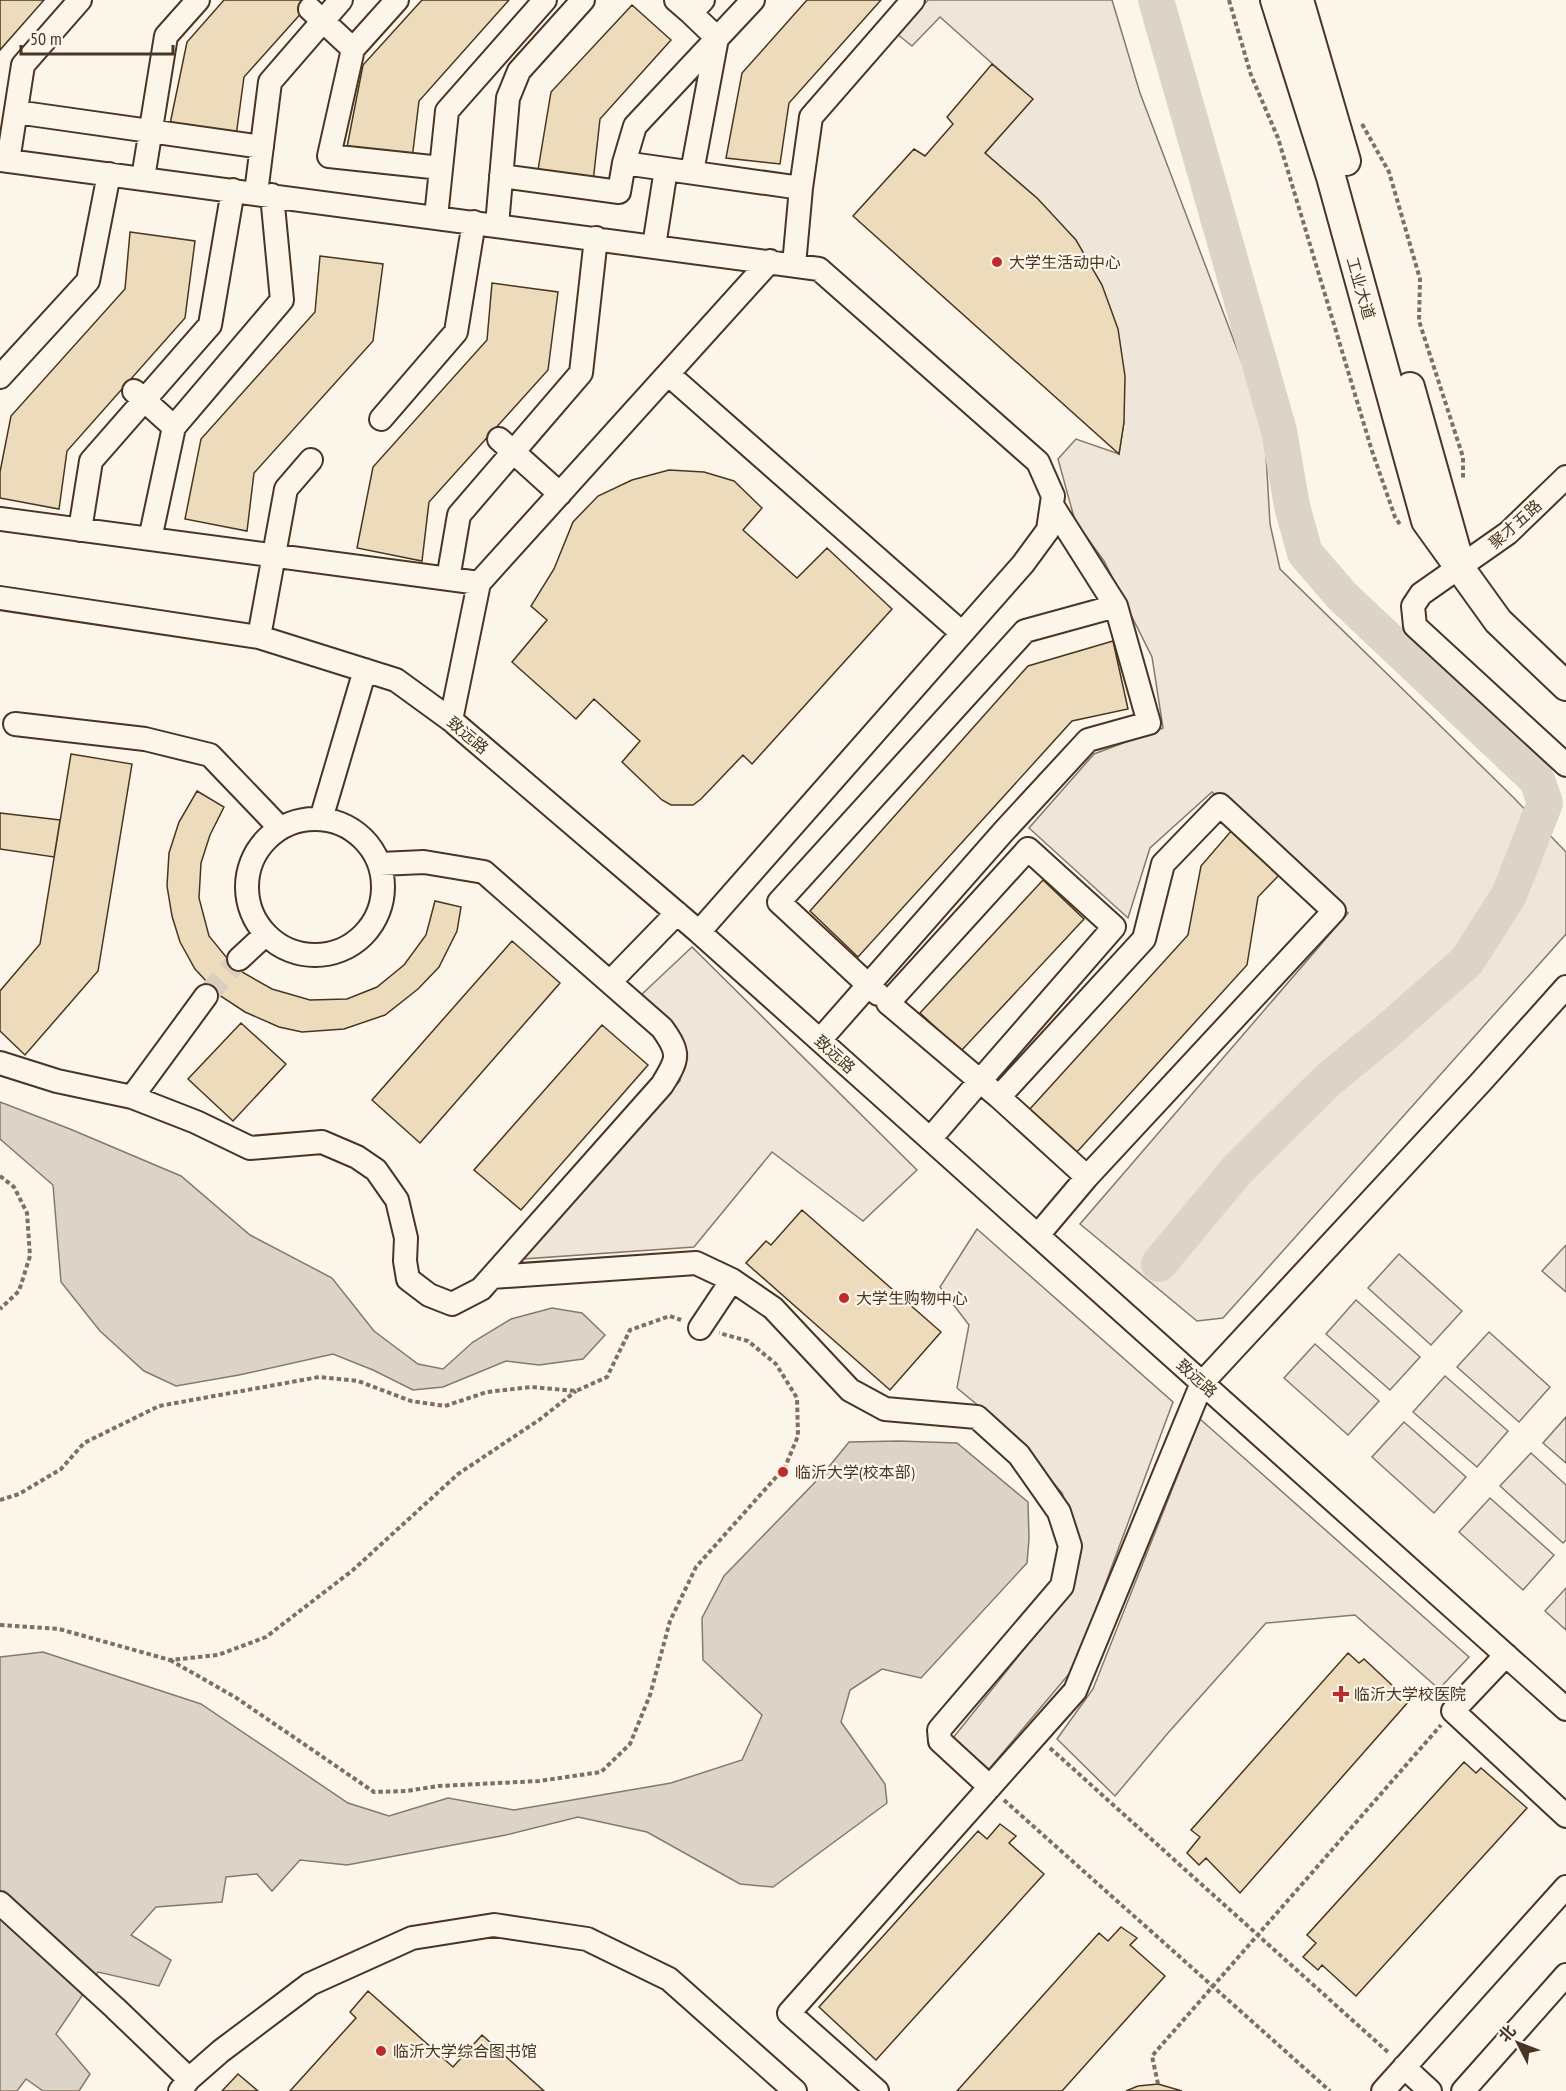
<svg xmlns="http://www.w3.org/2000/svg" width="1566" height="2091" font-family="'PT Sans Narrow','Noto Sans SC',sans-serif">
<style>
.green{fill:#ede6d9;stroke:#887966;stroke-width:1.5}
.water{fill:#dcd4c6;stroke:#887966;stroke-width:1.5}
.lines{fill:none;stroke-linecap:round;stroke-linejoin:round}
.river{stroke:#dcd4c6;stroke-width:36}
.building{fill:#ecdcbc;stroke:#4a3520;stroke-width:1.5}
.minor-tunnel{stroke:#d8cfc1;stroke-width:22;stroke-dasharray:22 11;stroke-linecap:butt}
.minor-casing{stroke:#4a3520;stroke-width:26}
.major-casing{stroke:#4a3520;stroke-width:32}
.path{stroke:#7f6f5c;stroke-width:4;stroke-dasharray:4.5 3;stroke-linecap:butt}
.minor{stroke:#fbf6e9;stroke-width:22}
.major{stroke:#fbf6e9;stroke-width:28}
.poi-dot{fill:#c62828;stroke:#fbf6e9;stroke-width:2}
.labels{text-anchor:middle;dominant-baseline:central;stroke-width:4.5;stroke-linejoin:round;paint-order:stroke}
.poi-label{font-size:16px;fill:#4a3520;stroke:#fbf6e9;text-anchor:start}
.street-label{font-size:16px;fill:#4a3520;stroke:#fbf6e9}
</style>
<rect width="100%" height="100%" fill="#fbf6e9"/>
<path class="green" d="M928,0H1112L1140,93L1264,420L1270,524L1280,569L1513,797L1566,852V934L1223,1318L1197,1321L1080,1224L1348,913L1212,792L1150,848L1128,918L1029,828L1094,754L1163,728L1152,657L1104,561L1075,521L1058,459L1076,439L1119,454L1124,422L1038,199L985,153L1032,99L940,17L912,46L897,34Z
M692,947L917,1170L863,1221L772,1152L694,1247L522,1259L680,1081L686,1053L680,1034L640,996Z
M977,1229L1173,1402L1074,1668L989,1769L953,1738L1070,1592L1080,1541L1062,1493L1003,1426L957,1388L969,1325L940,1287Z
M1566,1245V1292L1542,1271Z
M1399,1254L1462,1311L1431,1345L1368,1288Z
M1356,1300L1420,1357L1390,1390L1326,1334Z
M1489,1332L1550,1387L1519,1422L1457,1367Z
M1315,1344L1379,1401L1348,1435L1284,1378Z
M1445,1376L1508,1431L1477,1467L1413,1412Z
M1566,1417V1463L1543,1443Z
M1200,1419L1469,1657L1439,1689L1355,1615L1266,1623L1168,1733L1115,1796L1057,1739L1093,1689Z
M1404,1422L1466,1477L1434,1513L1372,1457Z
M1531,1453L1566,1485V1540L1563,1543L1500,1486Z
M1490,1498L1554,1555L1523,1590L1459,1532Z
M1566,1588V1630L1545,1611Z"/>
<path class="water" d="M0,1102L70,1129L181,1176L250,1235L332,1278L374,1331L418,1364L443,1369L473,1342L511,1319L552,1308L582,1313L605,1335L583,1359L539,1365L506,1361L443,1387L413,1390L373,1370L333,1354L239,1375L176,1386L144,1371L100,1331L61,1282L53,1185L0,1139Z
M899,1441L957,1443L1028,1502L1029,1539L1027,1563L921,1678L882,1669L850,1690L841,1722L885,1784L887,1803L773,1887L740,1884L647,1832L578,1817L506,1835L347,1865L300,1860L272,1891L257,1874L226,1877L222,1902L156,1907L131,1935L171,1960L159,1986L98,1972L56,2034L90,2074L79,2091H43L26,2079L17,2091H0V1657L43,1652L201,1704L348,1803L389,1816L448,1798L514,1810L671,1783L742,1760L762,1715L703,1660L702,1618L724,1576L823,1474L849,1442Z"/>
<g class="lines">
<path class="river" d="M1156,0L1279,431L1292,506L1305,553L1342,596L1537,780L1545,803L1509,895L1467,961L1390,1029L1328,1080L1237,1170L1159,1264"/>
</g>
<path class="building" d="M0,0H44L0,50Z
M224,0H313L244,77L236,136L170,124L187,42Z
M422,0H509L419,101L412,159L347,147L363,65Z
M807,0H881L789,103L780,164L726,158L742,73Z
M632,5L671,40L600,119L593,182L537,176L551,92Z
M992,64L1033,99L985,153L1038,199L1076,240L1102,285L1118,329L1125,376L1124,422L1119,454L853,216L914,149L925,156L953,124L947,117Z
M130,232L195,241L185,318L67,451L59,509L0,498V472L11,416L125,289Z
M320,256L383,264L373,341L254,473L247,531L185,519L201,439L315,312Z
M492,283L558,292L548,370L429,502L422,561L357,548L373,467L487,340Z
M669,470L704,472L734,481L762,508L743,530L797,578L827,548L892,609L752,764L743,755L701,799L693,805H671L662,800L622,762L640,741L594,699L576,719L512,662L547,620L531,606L554,569L573,522L598,496L632,480Z
M1113,641L1128,709L1072,721L858,957L810,911L1028,666Z
M71,754L132,764L98,971L25,1055L0,1031V991L40,944Z
M197,791L224,807L210,835L201,863L199,898L209,936L235,968L272,989L310,1000L347,999L377,987L404,965L426,935L435,901L461,907L457,931L439,967L418,989L385,1015L344,1029L302,1032L279,1027L245,1012L219,995L195,969L180,942L172,916L167,886L169,853L179,822Z
M0,813L60,820L54,857L0,849Z
M1232,830L1281,873L1258,897L1247,965L1076,1153L1029,1110L1188,935L1201,866Z
M1043,880L1084,919L961,1051L920,1013Z
M512,941L560,983L420,1143L372,1100Z
M241,1023L286,1064L233,1121L188,1079Z
M602,1025L648,1065L521,1210L474,1170Z
M802,1210L941,1332L890,1390L746,1263L766,1241L771,1245Z
M1348,1653L1359,1663L1364,1659L1409,1701L1240,1893L1206,1858L1199,1865L1187,1853L1200,1837L1191,1830Z
M1464,1762L1476,1773L1481,1768L1527,1808L1356,1996L1322,1965L1318,1970L1303,1957L1316,1943L1307,1935Z
M1000,1824L1016,1836L1009,1843L1044,1874L876,2060L819,2007L978,1831L987,1839Z
M1121,1927L1137,1938L1130,1945L1165,1976L1062,2091H957L1099,1933L1108,1941Z
M368,1991L453,2067L482,2035L544,2091H290L356,2018L350,2012Z
M238,2074L258,2091H222Z
M1158,2084L1182,2091H1126L1138,2086Z"/>
<g class="lines">
<path class="minor-tunnel" d="M206,996L239,959"/>
<defs>
<path id="minor" d="M397,0L353,49L329,156L441,168
M676,0L691,13L703,0
M310,9L353,49
M691,13L717,38L692,172
M16,112L262,147
M0,160L819,269L1038,462L1053,496L1048,530L1023,564L699,932
M8,161L23,65L80,0
M624,163L635,126L753,0
M501,176L619,192L624,163L801,188L794,265
M143,178L166,36L198,0
M801,188L811,117L913,0
M256,193L270,82L341,0
M436,217L447,111L545,0
M497,225L508,98L519,71L583,0
M654,246L666,169
M668,374L962,633
M0,377L88,281L109,174
M134,391L174,427
M381,419L456,332L474,222
M499,439L560,494
M1566,477L1508,533L1421,594L1413,606L1415,626L1566,765
M0,519L479,583
M80,530L91,461L210,325L233,190
M150,539L174,427L282,300L272,195
M448,579L459,515L581,373L596,238
M0,598L259,637L396,680L451,720L699,932L1566,1709
M259,637L286,489L311,460
M451,720L479,583L770,261
M15,724L145,739L210,755L280,828
M321,819L365,670
M247 887a68 68 0 1 1 136 0a68 68 0 1 1-136 0Z
M239,959L266,934
M610,982L677,913
M878,994L779,902L1025,631L1116,606
M820,1040L1004,831L1088,740L1149,723L1116,606L1052,505
M0,1063L57,1081L132,1097L196,1122L250,1148L322,1142L357,1157L376,1170L397,1200L406,1238L405,1261L408,1279L429,1295L452,1304L481,1289L662,1085C678,1059 681,1054 662,1028L484,872L424,862L380,864
M132,1097L206,996
M930,1139L979,1082L1114,927L1028,849L888,1003L999,1097
M1038,1235L1087,1177L1334,911L1220,805L1163,864L1144,939L999,1097L1087,1177
M492,1277L696,1263L732,1280L773,1308L850,1390L885,1409L977,1417L1019,1455L1059,1512L1070,1546L1062,1586L939,1730L940,1741L990,1787
M700,1328L732,1280
M1506,1655L1453,1711L1566,1816
M0,1903L115,2008L189,2079
M1404,2067L1430,2091
M180,2091L189,2079L221,2051L310,1984L412,1938L494,1925L587,1939L669,1979L795,2091
M877,2091L789,2013L1075,1691L1202,1383L1480,1083L1566,987
M1383,2091L1566,1887
M1463,2091L1566,1975"/>
<path id="major" d="M1275,0L1331,177L1426,521L1498,621L1566,686
M1299,0L1346,161
M1410,387L1456,550"/>
</defs>
<use href="#minor" class="minor-casing"/>
<use href="#major" class="major-casing"/>
<path class="path" d="M1229,0L1251,75L1278,138L1372,451L1395,517L1401,526
M1362,124L1389,172L1420,279L1419,321L1463,457V480
M0,1176L14,1187L27,1213L30,1256L19,1291L0,1309
M0,1500L19,1494L61,1469L84,1443L159,1406L319,1377L358,1381L411,1401L445,1406L487,1392L531,1387L576,1391L607,1377L630,1330L670,1316L681,1320
M0,1625L59,1629L170,1660L218,1655L266,1637L353,1570L458,1474L539,1420L576,1391
M170,1660L235,1697L374,1792L407,1791L438,1786L539,1781L601,1772L630,1744L650,1695L670,1621L696,1567L785,1467L798,1436L797,1398L776,1364L748,1341L719,1333
M1050,1748L1390,2054
M1004,1800L1330,2091
M1158,2084L1152,2056L1441,1725"/>
<use href="#minor" class="minor"/>
<use href="#major" class="major"/>
</g>
<g class="poi-dot">
<circle cx="997" cy="262" r="6"/>
<circle cx="844" cy="1298" r="6"/>
<circle cx="783" cy="1472" r="6"/>
<path d="M1338 1685h6v6h6v6h-6v6h-6v-6h-6v-6h6z"/>
<circle cx="381" cy="2051" r="6"/>
</g>
<g class="labels">
<g class="poi-label">
<text x="1009" y="262">大学生活动中心</text>
<text x="856" y="1298">大学生购物中心</text>
<text x="795" y="1472">临沂大学(校本部)</text>
<text x="1354" y="1694">临沂大学校医院</text>
<text x="393" y="2051">临沂大学综合图书馆</text>
</g>
<g class="street-label">
<text transform="translate(1361 288) rotate(74)">工业大道</text>
<text transform="translate(1515 524) rotate(-42)">聚才五路</text>
<text transform="translate(468 735) rotate(40)">致远路</text>
<text transform="translate(835 1054) rotate(42)">致远路</text>
<text transform="translate(1197 1378) rotate(42)">致远路</text>
</g>
</g>
<g transform="translate(1518 2043) rotate(312)" stroke="#fbf6e9" stroke-width="4.5" paint-order="stroke">
<path d="M0-4.5L10 22L0 15L-10 22Z" fill="#4a3520"/>
<text y="-9" font-size="16" font-weight="bold" text-anchor="middle" fill="#4a3520">北</text>
</g>
<path d="M21 45v9h152v-9" fill="none" stroke="#4a3520" stroke-width="3"/>
<text x="30" y="45" font-size="18" fill="#4a3520" stroke="#fbf6e9" stroke-width="4.5" paint-order="stroke">50 m</text>
</svg>
